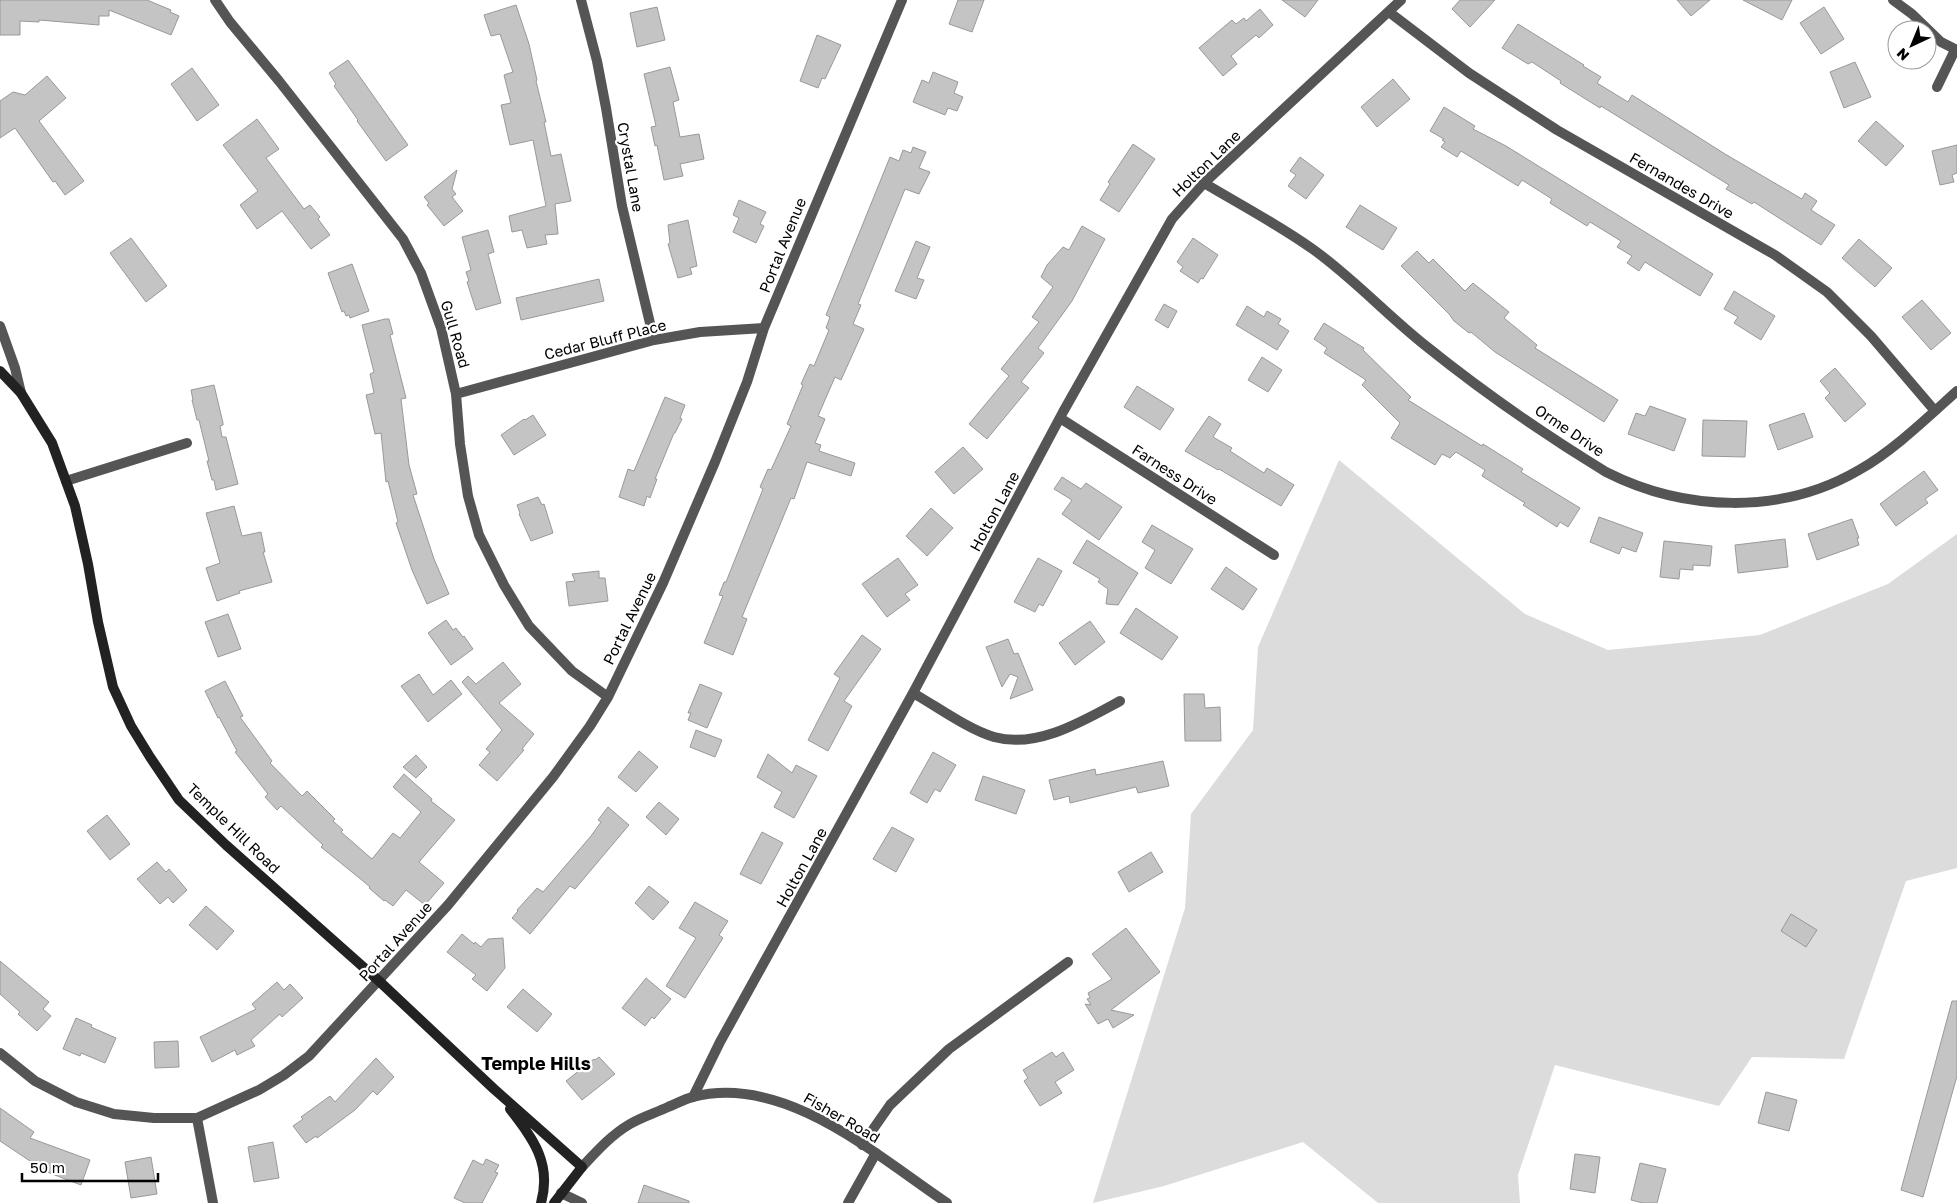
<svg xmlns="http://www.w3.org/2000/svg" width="1957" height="1203" font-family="'Golos Text',sans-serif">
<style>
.green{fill:#dcdcdc}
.building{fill:#c4c4c4;stroke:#999}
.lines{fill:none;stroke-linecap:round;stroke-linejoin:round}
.service{stroke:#555;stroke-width:10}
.minor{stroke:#555;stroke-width:10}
.tertiary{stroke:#555;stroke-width:10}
.secondary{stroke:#222;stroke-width:10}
.labels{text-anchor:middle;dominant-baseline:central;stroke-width:4.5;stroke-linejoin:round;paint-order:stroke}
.street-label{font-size:15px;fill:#000;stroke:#fff}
.quarter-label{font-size:18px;font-weight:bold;fill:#000;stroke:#fff}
</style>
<rect width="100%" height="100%" fill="#fff"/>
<path class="green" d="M1339,460L1525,614L1608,650L1760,635L1888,584L1957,534V868L1906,881L1844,1059L1752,1057L1719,1106L1555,1065L1518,1175L1520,1203H1378L1303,1142L1164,1186L1093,1203L1185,908L1191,814L1253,730L1258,647Z"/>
<path class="building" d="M0,0H147L171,10L170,12L179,16L171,35L109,10V16H99V25L39,20V22L20,21V35H0Z
M958,0H984L972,32L949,24Z
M1282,0H1318L1305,17Z
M1460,0H1495L1470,27L1452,9Z
M1677,0H1710L1691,16Z
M1743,0H1792L1782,20Z
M516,5L529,44L537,80L536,81L546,122H544L551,156L561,154L571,201L555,204L558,234L545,235L547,244L527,248L522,230L512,232L509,216L546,206L533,140L510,145L501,105L511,103L504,75L513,72L500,34L491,36L484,15Z
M657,7L665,40L637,47L630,13Z
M1824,7L1844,39L1821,54L1800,23Z
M1260,9L1273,25L1259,38L1256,35L1231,56L1237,64L1223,76L1199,48L1232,20L1236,24L1244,18L1246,21Z
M1518,24L1584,65L1583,66L1601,77L1597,83L1628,102L1632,95L1725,154L1802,199L1805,193L1817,201L1811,210L1835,225L1821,245L1754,202L1752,204L1726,189L1729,185L1601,106L1600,108L1560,83L1561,81L1532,62L1528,64L1502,48Z
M817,35L841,45L825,79L822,78L818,88L800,81Z
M348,60L408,145L386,161L357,121L358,120L334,86L336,84L329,73Z
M1855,62L1871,97L1844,108L1830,72Z
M670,67L679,100L673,102L680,137L699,134L704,159L680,164L683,176L664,180L657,145L655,146L651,127L656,126L644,74Z
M192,68L219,105L197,121L171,84Z
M933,72L958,82L954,93L963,97L957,111L948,108L945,115L913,102L922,80L929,83Z
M47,76L66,98L39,121L84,181L65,195L55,181L53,182L15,128L0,138V101L13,92L25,95Z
M1393,79L1410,99L1377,127L1361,107Z
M1444,107L1475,126L1473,129L1506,146L1713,274L1700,296L1645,262L1639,271L1627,263L1632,256L1617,247L1621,241L1590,222L1587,226L1550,203L1552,199L1522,180L1518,186L1461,151L1457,157L1441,147L1445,142L1442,140L1444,139L1430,131Z
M257,119L279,149L266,158L304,209L310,205L320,217L318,219L330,235L311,249L282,211L257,229L240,205L258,191L223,145Z
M1876,121L1904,146L1886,166L1858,141Z
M1133,144L1155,159L1119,212L1100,200L1110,184L1108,182Z
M1957,145V173L1952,175L1954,182L1940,185L1932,151Z
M913,147L926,152L919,168L930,172L919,194L905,189L858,304L861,305L853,324L864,329L841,380L835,377L818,416L825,419L815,443L821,445L819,451L855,463L851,476L807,462L794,499L791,498L742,617L747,619L733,655L704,643L723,596L719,595L724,582H726L763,489L760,487L768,469L771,470L791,426L787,424L803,385L801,384L810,364L814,366L829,330L826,328L830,317L826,315L890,157L899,161L903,150L911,153Z
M1300,157L1324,175L1306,199L1288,186L1296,175L1290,171Z
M457,170L452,189L456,194L452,197L463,211L444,226L427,205L429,203L424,197Z
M739,200L766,212L760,224L764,226L756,243L733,232L739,218L733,215Z
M1360,205L1397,228L1383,250L1346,227Z
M688,220L697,266L690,268L692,274L678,278L668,244L670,243L668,225Z
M1082,226L1105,239L1072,301L1038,348L1044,353L1021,382L1029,388L987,439L969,424L1009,376L1001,369L1039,322L1032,317L1053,287L1041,277L1047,265L1063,247L1069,250Z
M488,230L494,252L488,254L501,303L476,310L467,282L469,281L466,272L471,270L462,237Z
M131,238L167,286L146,302L110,253Z
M1193,238L1218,255L1203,279L1201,278L1198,283L1180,271L1183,267L1177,262Z
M1859,239L1892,268L1875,287L1842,258Z
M916,241L930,247L917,278L924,280L916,299L895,291Z
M1417,251L1429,263L1433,259L1465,291L1473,283L1509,312L1504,318L1537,345L1535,348L1618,400L1604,422L1495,352L1471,332L1469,333L1454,321L1449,314L1401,266Z
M352,264L369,311L350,318L349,315L346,316L344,311L342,312L328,273Z
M599,279L604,301L521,320L516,298Z
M1734,291L1775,316L1761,340L1734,323L1738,317L1724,309Z
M1922,300L1951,333L1931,350L1902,317Z
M1164,304L1177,311L1168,328L1155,320Z
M1247,306L1264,317L1267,311L1281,319L1278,324L1289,331L1277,350L1236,325Z
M385,319H389L393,334L390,335L406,398L401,399L409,465L417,494L413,495L434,559L449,594L427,604L412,570L396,523L398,522L388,481L386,482L381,433L375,434L366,395L374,393L370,374L374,372L362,325Z
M1324,323L1364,348L1363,350L1411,397L1408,400L1482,446L1483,444L1523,469L1521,472L1580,508L1568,527L1560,522L1557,527L1523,505L1525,503L1482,476L1485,470L1456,452L1450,458L1442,454L1435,465L1391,438L1400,423L1362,385L1366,380L1324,353L1327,348L1314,339Z
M1262,357L1282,370L1268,392L1248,380Z
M1835,368L1866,404L1845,422L1825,398L1830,393L1820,381Z
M214,385L223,423V425L220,426L222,437H226L238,484L216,490L214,480H212L207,461H209L199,420H197L192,400H193L191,390Z
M1137,386L1174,409L1160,430L1124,407Z
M665,397L685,405L680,418L682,419L675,433H674L655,479H657L650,498L647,496L644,506L619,497L628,469L634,471Z
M1650,406L1686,419L1674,451L1628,434L1636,413L1645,416Z
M1804,413L1813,437L1778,450L1769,425Z
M533,415L546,435L514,455L501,435L524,419L525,420Z
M1209,416L1221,424L1213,437L1232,448L1230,451L1264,473L1267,468L1294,485L1281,506L1219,469L1218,470L1185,451Z
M1703,420L1747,421L1745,457L1702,456Z
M963,447L983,469L954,494L935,472Z
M1924,471L1938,490L1925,499L1928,503L1896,526L1880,504Z
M1062,477L1081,489L1086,483L1122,507L1099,540L1062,514L1072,500L1054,489Z
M538,497L542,505L544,504L553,533L531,541L519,514L520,513L517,505Z
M234,506L242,536L261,532L265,552H263L272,582L239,591L240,593L217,601L206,568L220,563L206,513Z
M931,508L953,528L927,556L906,536Z
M1599,517L1643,533L1636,552L1622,547L1619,554L1590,542Z
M1852,519L1859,538H1857L1859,545L1817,560L1808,534Z
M1152,525L1193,549L1171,584L1145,568L1155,550L1142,542Z
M1785,539L1788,567L1738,573L1735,545Z
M1087,540L1138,573L1118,605L1106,604L1108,589L1098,582L1100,579L1073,563Z
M1664,541L1712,546L1710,566L1693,565V570L1680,569L1679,579L1660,577Z
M898,558L918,585L905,594L910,600L887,617L862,584Z
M1038,558L1062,571L1043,606L1039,604L1035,612L1014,602Z
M1226,567L1257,589L1243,610L1211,589Z
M599,571V578H605L608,601L569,606L566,582L575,581L572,574Z
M1136,608L1178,637L1162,660L1120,633Z
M228,614L241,649L218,657L205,622Z
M446,620L453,630L456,628L463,637L464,636L473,649L451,665L428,633Z
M1090,621L1105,642L1075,665L1059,643Z
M862,635L881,649L844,701L852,706L828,751L808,740L840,678L834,674Z
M1008,639L1014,654L1018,653L1033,690L1010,699L1018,677L1010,674L1002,687L986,647Z
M503,662L521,684L499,703L534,734L522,749L524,750L497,781L479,765L490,752L486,749L502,730L462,682L468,676L476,684Z
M419,674L433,695L451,680L462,694L428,722L401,686Z
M225,681L243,716L240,717L272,761L270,763L302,796L307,791L335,819L333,821L343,830L341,832L372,859L393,833L400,838L421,812L393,787L404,774L432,799L431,801L455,820L419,862L444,883L425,905L406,890L393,906L385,900L384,901L369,888L370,887L363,881L321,847L323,845L281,806L277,810L265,797L268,794L235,752L237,751L219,717L218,718L205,691Z
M700,684L722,693L707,728L688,720L691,713H688Z
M1184,694H1204L1205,708L1220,707L1221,741H1185Z
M696,730L722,740L715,757L690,747Z
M639,751L658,767L636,792L618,777Z
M933,752L956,765L940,792L935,789L927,803L910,793Z
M768,754L792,773L796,765L817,776L794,818L774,807L782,792L757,777Z
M416,755L427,767L416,778L403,767Z
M1163,761L1169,786L1138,793L1136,787L1070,803L1069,796L1054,800L1049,780L1095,769L1096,775Z
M983,776L1025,790L1016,814L975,800Z
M659,802L679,819L666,835L646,817Z
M608,807L629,825L575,889L570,886L530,934L512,918L518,911L517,910L537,888L543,892L591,836L601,822L598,820Z
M107,815L130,844L110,860L87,831Z
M892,827L914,839L896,872L873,859Z
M762,832L783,843L761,884L740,874Z
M1151,852L1163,872L1129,892L1118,872Z
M157,862L166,872L169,869L187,890L173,903L168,897L160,904L137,879Z
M649,886L669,902L653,920L635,903Z
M695,902L728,921L719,935L723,938L685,998L666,986L696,938L679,928Z
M206,906L234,931L217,950L189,925Z
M1791,914L1817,930L1806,947L1781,931Z
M1126,928L1160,972L1111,1010L1134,1015L1113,1028L1108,1019L1098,1024L1085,1004L1091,1005L1087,999L1090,998L1088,993L1112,979L1092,954Z
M462,934L474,944L475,942L481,947L488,939L503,938L505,968L487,991L472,979L476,975L447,952Z
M0,961L49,1002L43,1009L51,1016L37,1031L18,1014L20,1012L0,994Z
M646,978L671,999L654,1019L652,1017L645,1026L622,1008Z
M277,982L284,990L290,984L303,998L282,1017L280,1014L251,1040L255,1046L237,1055L235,1050L212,1062L200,1037L256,1009L252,1004Z
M523,989L552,1014L537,1032L507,1007Z
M1952,1001H1957V1076L1923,1197L1901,1190Z
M76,1018L92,1025L91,1027L116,1038L105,1063L81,1053L80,1056L63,1049Z
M178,1041L179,1067L155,1068L154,1042Z
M1052,1052L1056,1057L1063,1052L1074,1070L1055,1082L1062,1093L1040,1106L1024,1081L1028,1078L1023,1070Z
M599,1057L615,1074L582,1100L566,1081L594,1059L595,1060Z
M376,1058L394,1077L377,1095L373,1091L355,1110L317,1138L316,1136L306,1143L293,1126L303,1119L301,1117L330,1096L335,1102Z
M1766,1092L1797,1100L1789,1131L1758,1123Z
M0,1108L34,1132L30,1138L90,1160L81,1185L47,1172L48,1170L39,1167L0,1141Z
M273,1142L279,1178L254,1182L248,1147Z
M1575,1154L1600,1157L1595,1193L1570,1189Z
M151,1157L157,1194L131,1198L125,1162Z
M486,1159L499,1165L495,1172L498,1173L482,1203H465L454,1198L473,1160L483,1165Z
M1640,1163L1666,1169L1657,1203H1643L1631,1200Z
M644,1185L689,1201V1203H638Z"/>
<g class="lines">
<path class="service" d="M66,481L187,443
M561,1193L582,1203
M848,1203L876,1153"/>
<path class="minor" d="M215,0L230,22L279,81L403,239L421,273L441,328L456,394L460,444L468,496L479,535L504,585L529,626L572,671L608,697
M581,0L597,61L606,108L622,206L654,340
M1893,0L1912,14L1941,42L1957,50
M1389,12L1469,73L1557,130L1775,255L1827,292L1871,336L1935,411
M1937,87L1955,50
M1204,183C1241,205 1279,225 1314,250C1354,279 1388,316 1426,346C1483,392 1544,434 1606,472C1685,512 1782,515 1859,470C1893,451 1928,417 1957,391
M0,326L15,368L21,393
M456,394L654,340L700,332L764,328
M1060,418L1274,555
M913,693C936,706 969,730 994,737C1037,749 1083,721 1120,701
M0,1053L35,1081L76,1102L114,1114L154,1118H197L259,1090L284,1075L309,1056L448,905L553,777L590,726L608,697L663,583L715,462L747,382L764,328L902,0
M693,1097L720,1042L913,693L1063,412L1172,219L1204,183L1401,0
M197,1118L213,1203
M862,1145L890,1105L949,1049L1068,962"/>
<path class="tertiary" d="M582,1167C596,1152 611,1135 630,1124C642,1117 655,1113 668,1107C676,1104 684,1099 693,1097C784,1073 877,1156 947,1203"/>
<path class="secondary" d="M0,371L21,393L52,443L75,506L88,564L98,622L113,687L131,726L150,757L179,800L226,845L379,981L494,1089L582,1167L554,1203
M510,1109C533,1139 552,1163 541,1203"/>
</g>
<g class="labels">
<g class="street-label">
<text transform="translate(1206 163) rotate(-44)">Holton Lane</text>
<text transform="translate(631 167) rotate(80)">Crystal Lane</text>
<text transform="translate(1682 185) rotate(30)">Fernandes Drive</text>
<text transform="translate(782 245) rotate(-68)">Portal Avenue</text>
<text transform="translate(456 334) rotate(74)">Gull Road</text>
<text transform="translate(605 339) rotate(-14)">Cedar Bluff Place</text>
<text transform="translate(1570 430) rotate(34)">Orme Drive</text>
<text transform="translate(1175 474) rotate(33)">Farness Drive</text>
<text transform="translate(994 511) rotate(-62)">Holton Lane</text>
<text transform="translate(629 618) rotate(-64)">Portal Avenue</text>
<text transform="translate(234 828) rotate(44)">Temple Hill Road</text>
<text transform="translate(801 867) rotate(-61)">Holton Lane</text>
<text transform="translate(395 941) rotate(-48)">Portal Avenue</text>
<text transform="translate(842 1117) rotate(30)">Fisher Road</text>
</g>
<g class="quarter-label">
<text x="536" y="1063">Temple Hills</text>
</g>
</g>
<g transform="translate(1912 45) rotate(224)"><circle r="24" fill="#ffffff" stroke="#999999"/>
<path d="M0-4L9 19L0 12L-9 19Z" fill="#000000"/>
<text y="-8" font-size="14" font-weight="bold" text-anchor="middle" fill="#000000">N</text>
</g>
<path d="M22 1173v8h136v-8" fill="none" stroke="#000000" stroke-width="2.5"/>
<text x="30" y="1173" font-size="15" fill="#000000" stroke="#ffffff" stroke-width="4" paint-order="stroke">50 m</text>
</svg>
